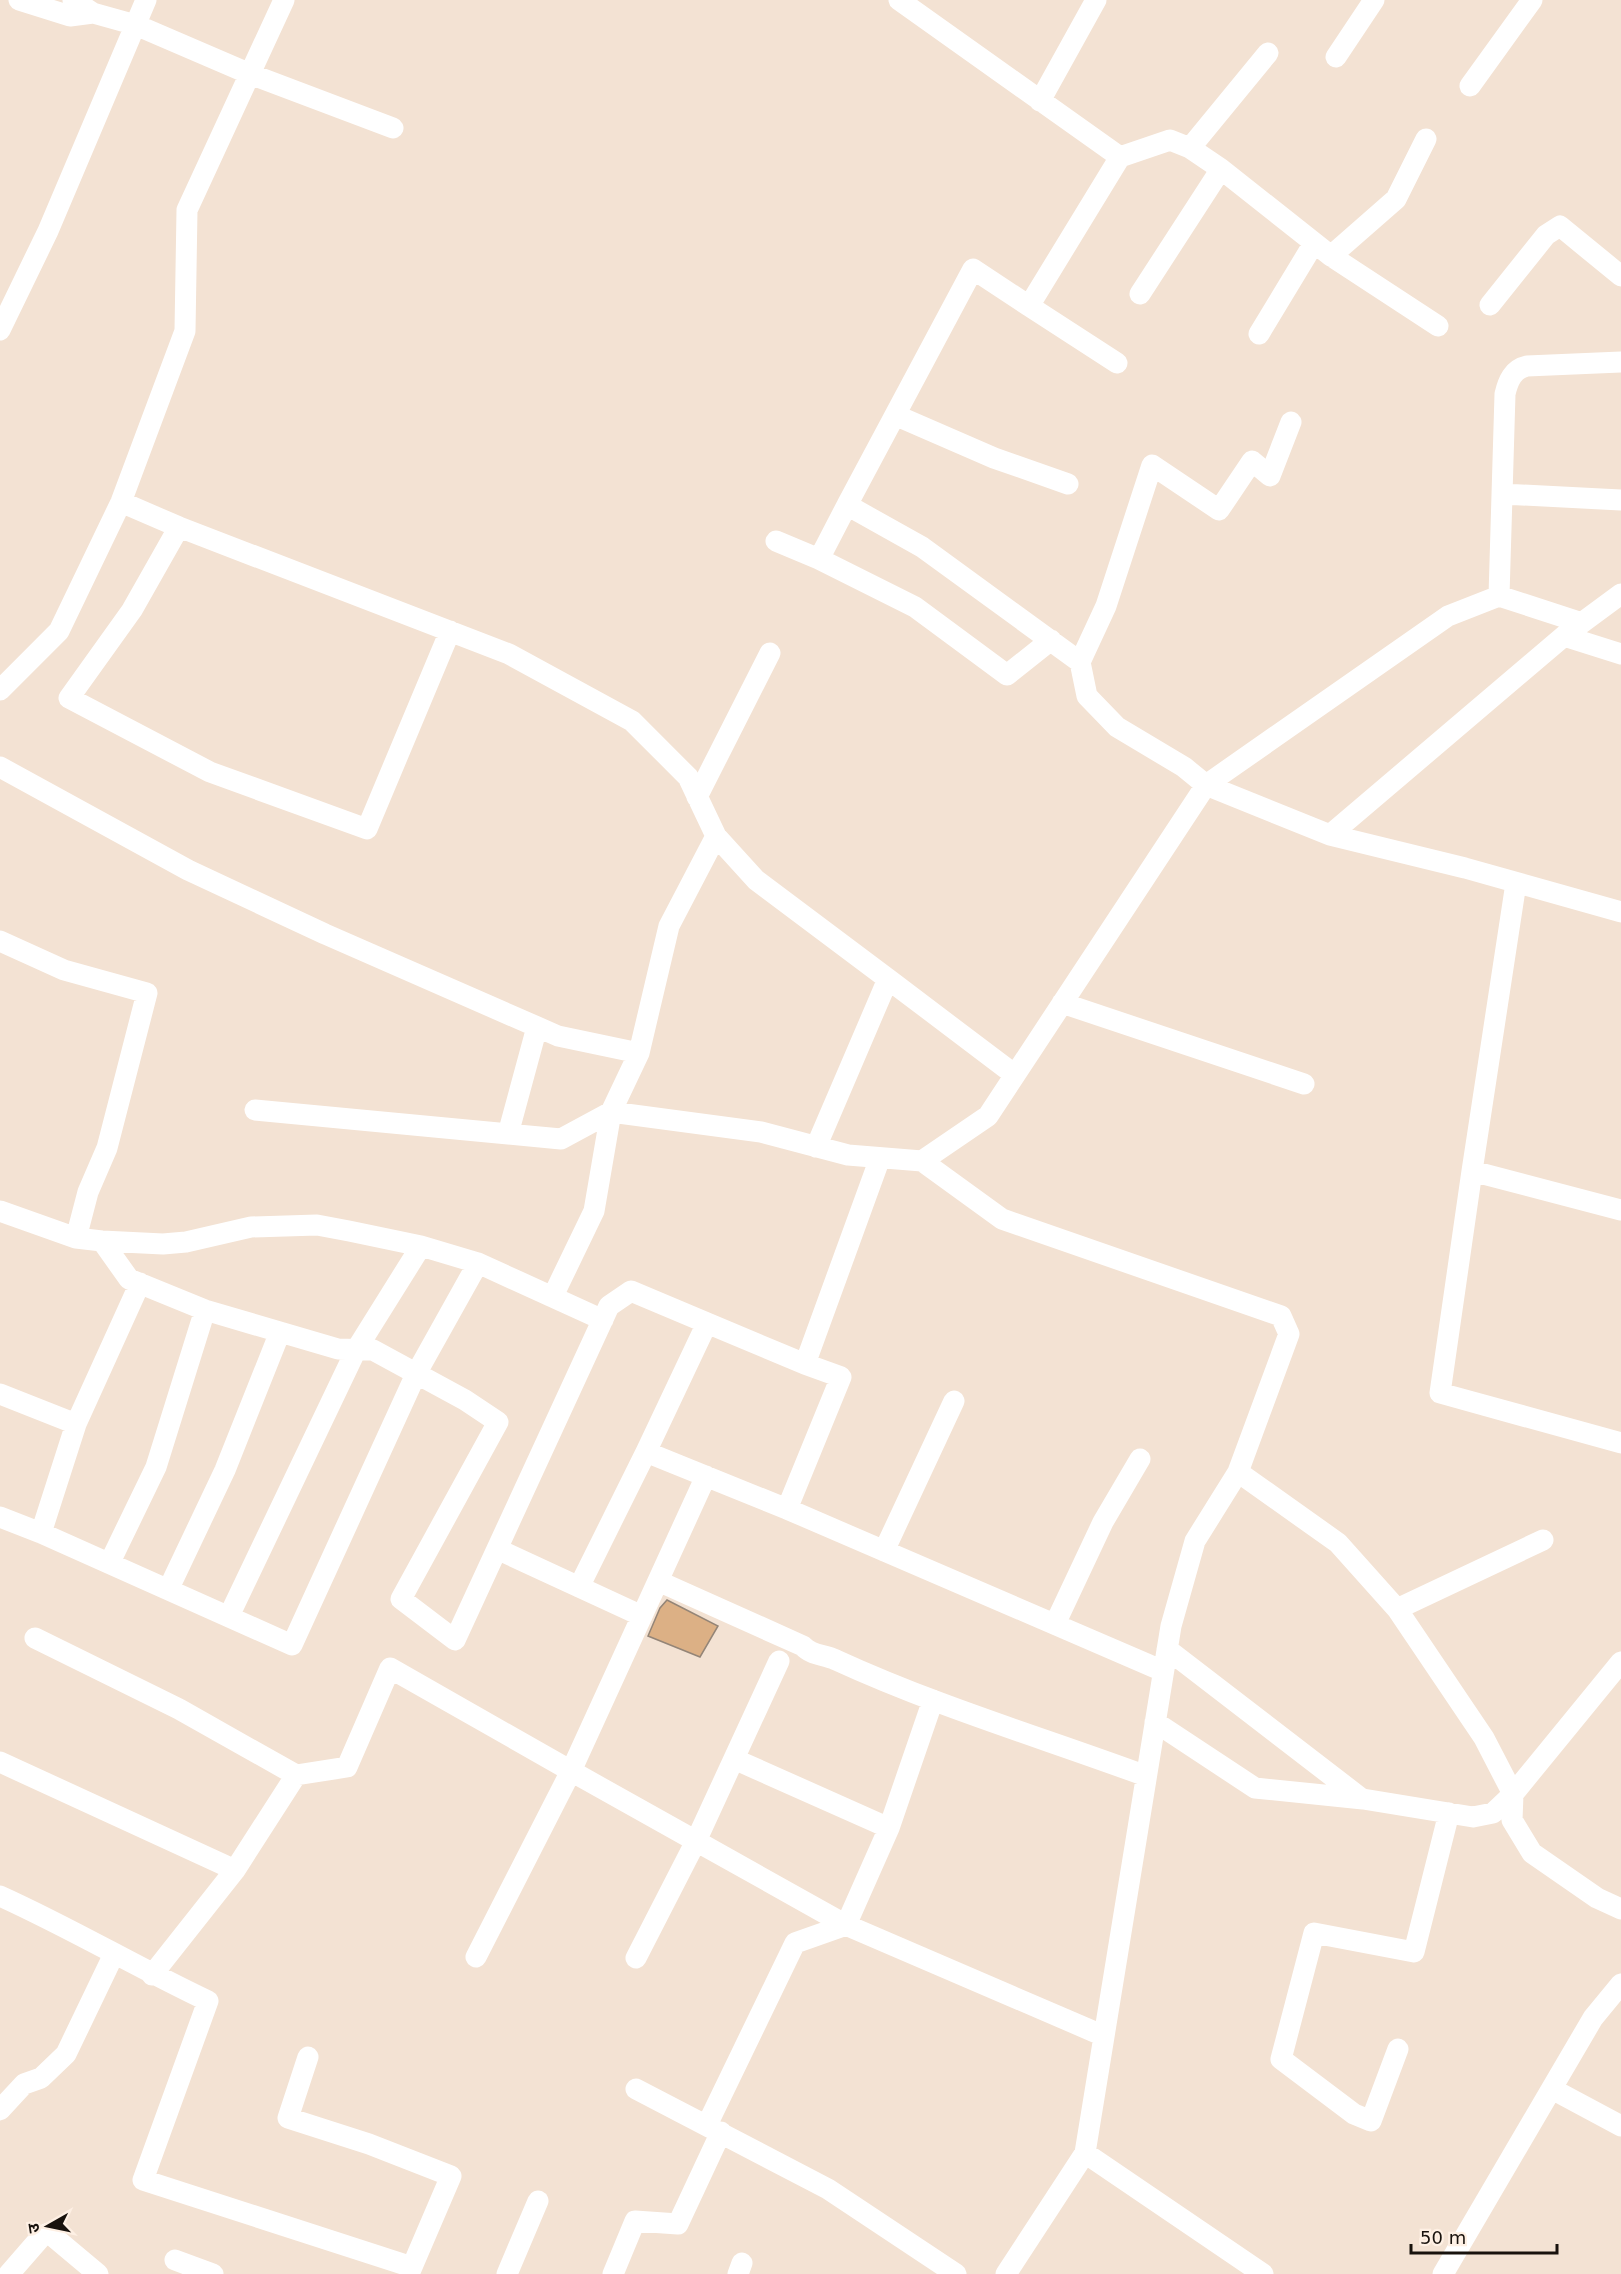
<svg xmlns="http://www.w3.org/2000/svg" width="1621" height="2274" font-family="'DejaVu Sans','Noto Sans Devanagari',sans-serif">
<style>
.building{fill:#dcb085;stroke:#948577;stroke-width:1.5}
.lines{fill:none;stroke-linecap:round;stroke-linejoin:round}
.minor{stroke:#fff;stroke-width:21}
</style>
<rect width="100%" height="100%" fill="#f3e2d3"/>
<path class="building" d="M667,1600L718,1626L700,1657L648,1636L660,1608Z"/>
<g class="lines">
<path class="minor" d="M19,0L70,16L93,13
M73,0L93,13L136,25L250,74L393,128
M1336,57L1374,0
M1470,86L1532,0
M1040,101L1096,0
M1190,148L1268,53
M1120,157L1170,140L1190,148L1221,169L1331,256L1438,326
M1331,256L1396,199L1426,139
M1140,294L1221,169
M1490,305L1546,235L1560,226L1621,276
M1029,306L1117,363
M0,330L48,231L146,0
M1259,334L1314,243
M895,415L994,458L1068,484
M1503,494L1621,500
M121,502L179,527L509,654L632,721L688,777L716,836L756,880L888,979L816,1147
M847,505L973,269L1029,306L1120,157L899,0
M179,527L132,610L69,698L210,772L367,829L450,631
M776,541L819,559
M1499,596L1582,623
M1564,636L1621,654
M1051,640L1007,675L915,607L819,559L847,505L922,547L1080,662L1087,696L1117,727L1184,767L1206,785L1330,835L1465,868L1621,912
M1080,662L1106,606L1152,465L1219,510L1252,461L1270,476L1291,422
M0,690L59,631L121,502L185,331L187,210L284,0
M0,767L188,870L325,934L558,1036L639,1053
M697,797L770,653
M1330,835L1564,636L1621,594
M0,941L64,970L147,993L107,1148L88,1192L76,1238
M888,979L1015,1075
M1062,1003L1304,1084
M255,1110L561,1139L611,1112L761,1132L848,1155L922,1161L988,1116L1206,785L1448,616L1499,596L1505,394C1508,381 1513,369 1527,366L1621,362
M508,1134L537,1027
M922,1161L1002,1219L1281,1316L1289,1334L1238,1472L1195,1541L1171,1626L1085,2153L1006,2274
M1472,1171L1516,883
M1621,1210L1472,1171L1440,1393L1621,1443
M0,1211L76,1238L102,1241L163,1244L186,1242L251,1227L317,1225L349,1231L421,1246L478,1263L603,1320
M102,1241L129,1279L205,1310L280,1332L338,1349L373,1350L465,1400L498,1422L401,1599L455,1640L609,1306L631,1291L707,1323
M553,1296L594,1211L611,1112L639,1053L669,926L716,836
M805,1364L707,1323L646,1452L787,1509L841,1377L805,1364L880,1158
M0,1394L76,1424L140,1283
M1238,1472L1338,1543L1397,1609L1484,1738L1513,1794L1512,1820L1532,1853L1597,1898L1621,1909
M706,1476L571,1771L696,1841L779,1661
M787,1509L1163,1671
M0,1517L41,1533L76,1424
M41,1533L292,1645L416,1374L478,1263
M497,1549L642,1616
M884,1551L954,1401
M110,1562L156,1467L205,1310
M658,1581L803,1646C812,1656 824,1654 836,1660C936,1706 1043,1738 1146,1776
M579,1587L646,1452
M169,1588L225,1470L280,1332
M1397,1609L1543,1540
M229,1616L356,1350L421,1246
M1055,1624L1103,1522L1140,1459
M35,1638L179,1709L296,1775L347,1767L390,1668L571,1771L476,1957
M1167,1649L1362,1799
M1155,1722L1255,1788L1363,1799L1473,1817L1493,1813L1513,1794L1621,1662
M0,1762L235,1870
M889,1828L933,1700
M0,1896C71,1928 138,1968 208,2001L143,2180L412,2267
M636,1958L696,1841L846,1925L1104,2036
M152,1975L235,1870L296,1775
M1398,2049L1371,2121L1354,2114L1281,2059L1314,1933L1414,1952L1449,1813
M308,2057L288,2118L369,2144L451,2176L409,2274
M636,2089L828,2189L956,2274
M1552,2089L1621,2126
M0,2110L24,2084L41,2078L66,2054L114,1954
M707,2125L795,1943L846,1925L889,1828L734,1759
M1085,2153L1263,2274
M175,2260L213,2274
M9,2274L42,2236L49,2233L98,2274
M507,2274L538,2201
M613,2274L635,2221L678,2224L721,2132
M738,2274L742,2263
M1443,2274L1593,2018L1621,1984"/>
</g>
<g transform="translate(48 2226) rotate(261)" stroke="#fef0e4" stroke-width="4.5" paint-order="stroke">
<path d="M0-4.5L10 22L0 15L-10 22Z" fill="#18120d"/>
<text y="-9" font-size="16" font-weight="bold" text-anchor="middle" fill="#18120d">उ</text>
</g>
<path d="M1411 2244v9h146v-9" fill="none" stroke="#18120d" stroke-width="3"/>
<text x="1420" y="2244" font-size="18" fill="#18120d" stroke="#fef0e4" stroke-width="4.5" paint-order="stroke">50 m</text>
</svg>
